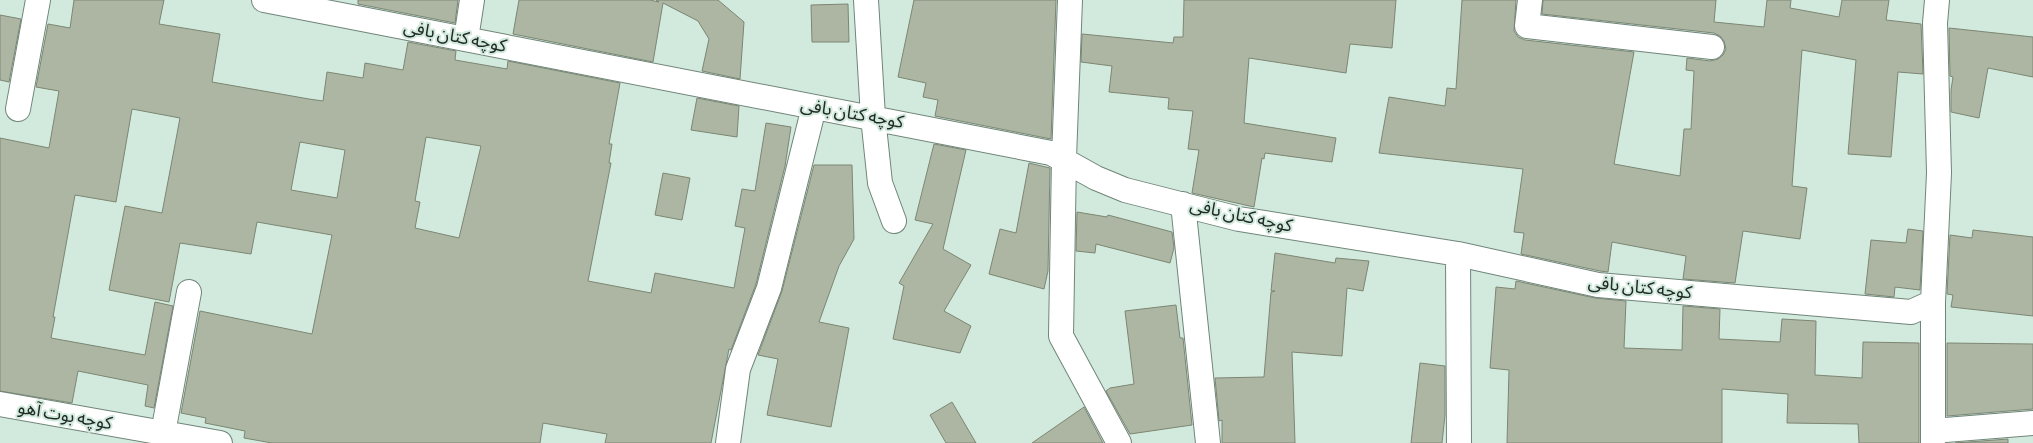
<svg xmlns="http://www.w3.org/2000/svg" width="2033" height="443" font-family="'Alegreya Sans','Noto Sans Arabic',sans-serif">
<style>
.building{fill:#acb6a2;stroke:#7c8673;fill-rule:evenodd}
.lines{fill:none;stroke-linecap:round;stroke-linejoin:round}
.minor-casing{stroke:#708579;stroke-width:26}
.minor{stroke:#fff;stroke-width:24}
.labels{text-anchor:middle;dominant-baseline:central;stroke-width:4;stroke-linejoin:round;paint-order:stroke}
.street-label{font-size:18px;fill:#202924;stroke:#d2eadd}
</style>
<rect width="100%" height="100%" fill="#d2eadd"/>
<path class="building" d="M74,0H164L159,24L220,34L212,82L309,99L323,101L327,72L363,78L365,63L403,70L408,42L456,51L455,60L507,69L508,61L620,83L609,144H612L609,163H611L588,281L651,293L655,273L734,288L745,228L735,226L742,189L755,191L766,123L791,127L785,166L756,284L731,350L729,349L711,443H605L607,434L543,423L540,443H272L244,438L245,431L205,423L206,418L181,413L200,311L312,334L332,235L257,222L251,254L180,243L169,302L109,290L125,206L162,213L180,118L132,109L116,202L75,195L53,317H55L51,338L145,355L155,302L173,306L154,408L145,406L148,385L78,371L72,403L0,391V138L49,148L59,91L36,87L48,24L70,28ZM426,137L481,146L459,238L415,228L420,202L415,201ZM300,142L345,150L337,198L291,190Z
M358,0H458L455,23L358,4Z
M519,0H650L659,2L656,0H718L744,22L740,79L702,71L709,39L698,21L663,3L653,62L513,34Z
M914,0H1056L1051,139L935,116L938,100L923,97L926,83L898,77Z
M1184,0H1396L1392,48L1350,44L1346,73L1249,58L1244,123L1336,138L1332,162L1265,153L1264,159L1262,158L1254,207L1192,193L1199,150L1188,149L1193,111L1168,109L1169,98L1109,92L1112,66L1081,62L1082,34L1173,43L1174,37H1183Z
M1462,0H1516L1514,31L1518,37L1525,40L1634,52L1614,164L1680,176L1684,129H1691L1694,71L1686,70L1687,58L1710,61L1718,59L1723,55L1726,49L1724,41L1720,36L1714,33L1542,14L1543,0H1716L1714,22L1764,27L1767,0H1791L1790,8L1839,17L1842,0H1889L1886,20L1921,24L1923,74L1898,72L1891,157L1848,154L1856,60L1802,50L1792,186L1807,188L1800,239L1743,231L1735,283L1683,279L1686,256L1612,242L1608,272L1600,271L1521,254L1524,233L1514,232L1523,169L1379,153L1389,97L1445,106L1447,88L1456,89Z
M848,4L849,42H812L811,5Z
M0,15L21,19L9,82L0,80Z
M1949,28L2033,37V77L1988,68L1979,118L1951,112V90L1953,77L1950,76Z
M697,98L739,106L737,137L691,130Z
M934,144L966,150L943,249L971,265L944,311L971,326L960,353L893,339L904,286L899,283L933,224L915,220Z
M1029,163L1050,168L1048,271L1044,289L989,274L1000,229L1016,233Z
M814,165H852L854,239L839,266L819,322L849,328L831,427L767,415L778,359L758,355L782,291Z
M663,173L690,178L682,220L655,215Z
M1077,212L1107,217L1108,215L1172,232L1174,248L1170,263L1096,244L1095,253L1076,251Z
M1908,229L1923,231L1920,290L1895,287L1894,297L1865,294L1871,240L1906,243Z
M1973,230L2033,237V316L1951,307L1953,295L1947,294L1950,235L1972,238Z
M1275,253L1335,263L1336,258L1369,261L1363,291L1347,288L1342,356L1292,352L1295,443H1222V420L1219,421L1215,378L1264,377L1271,292L1275,291H1271Z
M1516,281L1595,298L1626,301L1624,348L1682,350L1683,306L1720,309L1719,339L1780,342L1782,319L1816,321L1815,375L1862,378L1863,342L1919,343V443H1859L1858,424L1787,423L1788,394L1722,389V443H1507L1509,370L1490,368L1496,287L1515,289Z
M1176,305L1180,338H1183L1192,425L1130,434L1106,391L1110,388L1134,384L1125,311Z
M1947,343L2033,344V409L1947,416Z
M1420,363L1445,366V415L1442,443H1411Z
M952,402L976,443H946L930,415Z
M1084,407L1103,443H1032Z
M2008,439V443H1955Z"/>
<g class="lines">
<defs>
<path id="minor" d="M264,0L1051,153L1096,178L1125,190L1239,219L1458,254L1598,285L1911,312L1933,302L1939,173L1935,23L1937,0
M866,0L873,117L880,183L894,221
M1070,0L1064,158L1061,336L1119,443
M1530,0L1527,26L1712,47
M466,39L472,0
M18,109L38,0
M1183,204L1208,443
M1458,254L1459,443
M0,404L220,443
M1933,431L2033,423
M163,433L189,292
M728,443L738,369L769,288L814,107
M1933,443V302"/>
</defs>
<use href="#minor" class="minor-casing"/>
<use href="#minor" class="minor"/>
</g>
<g class="labels">
<g class="street-label">
<text transform="translate(455 37) rotate(11)">کوچه کتان بافی</text>
<text transform="translate(852 114) rotate(10)">کوچه کتان بافی</text>
<text transform="translate(1241 216) rotate(12)">کوچه کتان بافی</text>
<text transform="translate(1640 288) rotate(6)">کوچه کتان بافی</text>
<text transform="translate(65 416) rotate(10)">کوچه بوت آهو</text>
</g>
</g>
</svg>
